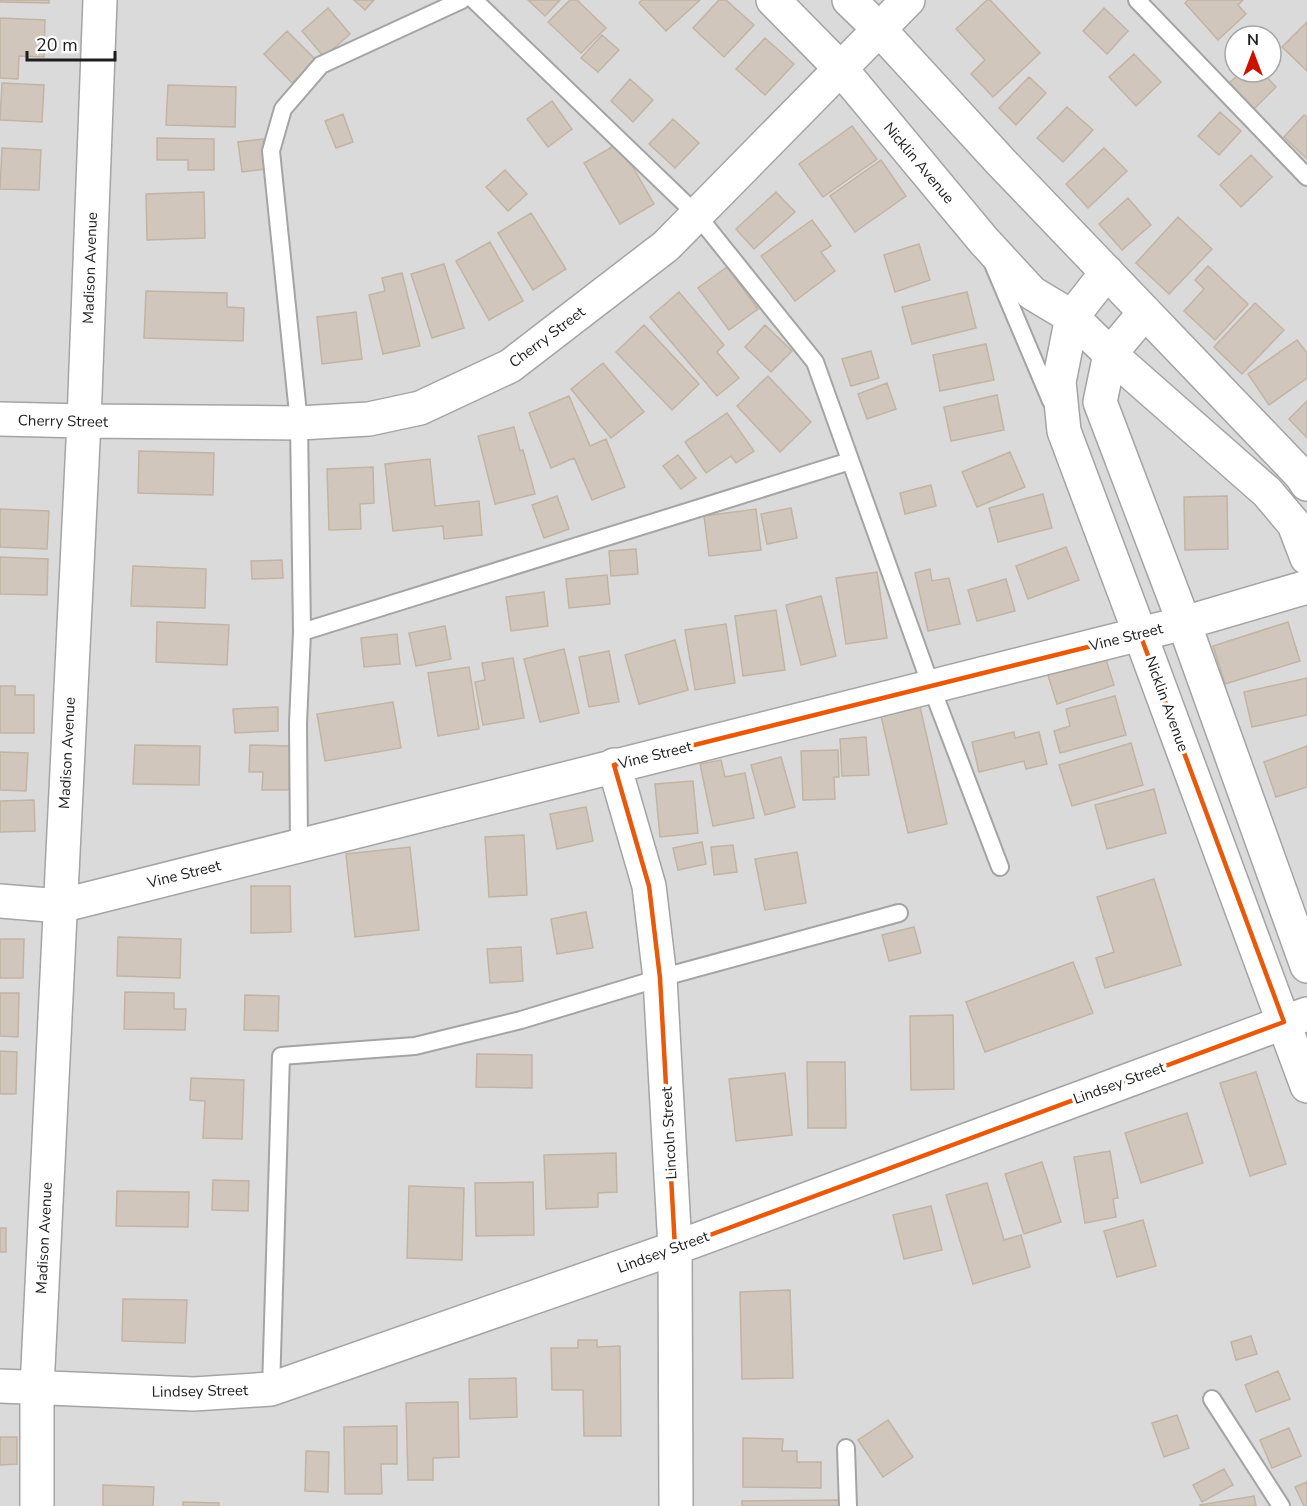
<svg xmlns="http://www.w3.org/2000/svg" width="1307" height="1506" font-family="'Nunito Sans',sans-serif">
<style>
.residential{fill:#dbdada;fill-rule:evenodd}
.building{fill:#d0c6bb;stroke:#c2b4a3;stroke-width:1.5}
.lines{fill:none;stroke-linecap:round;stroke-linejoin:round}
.lane-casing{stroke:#a4a4a4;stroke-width:20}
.street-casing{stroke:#a4a4a4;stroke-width:36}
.lane{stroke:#fff;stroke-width:16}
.street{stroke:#fff;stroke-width:33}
.marked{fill:none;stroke:#e8590c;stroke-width:4.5;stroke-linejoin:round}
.labels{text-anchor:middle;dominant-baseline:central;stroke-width:6;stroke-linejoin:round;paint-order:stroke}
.street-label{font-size:15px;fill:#1d1d1d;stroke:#fff}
</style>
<rect width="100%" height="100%" fill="#efece2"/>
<path class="residential" d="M0,0H1307V1506H0ZM1235,36H1271V72H1235Z"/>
<path class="building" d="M0,0H49V3L0,2Z
M354,0H374L365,10Z
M528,0H560L545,16Z
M570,0H577L606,28L581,53L548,22Z
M642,0H700L666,31L639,3Z
M719,0H726L754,25L724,57L693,28Z
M987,0H990L1040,53L993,97L971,74L985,60L956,29Z
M1188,0H1243L1238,5L1246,14L1218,40L1185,3Z
M328,8L350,34L324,57L302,31Z
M1104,8L1128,31L1107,54L1083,31Z
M0,18L45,20L44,57L19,56L18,79L0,78Z
M1307,22V71L1282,47Z
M287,31L316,60L292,83L264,54Z
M602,35L619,50L598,72L581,58Z
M765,38L794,64L765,95L736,69Z
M1134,54L1161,82L1136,106L1109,77Z
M1241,72H1262L1276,87L1253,110L1228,84Z
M1029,77L1046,93L1016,125L999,108Z
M630,79L653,100L633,122L611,101Z
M2,83L44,85L42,122L0,120Z
M168,85L236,87L235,127L166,125Z
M552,101L572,129L548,147L527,119Z
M1067,107L1093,130L1063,162L1037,138Z
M1220,112L1241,131L1219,155L1198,136Z
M343,114L353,142L336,148L325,121Z
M1304,115L1307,117V159L1284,137Z
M673,119L699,143L675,168L649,144Z
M852,126L877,159L823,197L799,164Z
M157,138L214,139V170H188V160H157Z
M263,139L267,169L242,172L238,142Z
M619,143L654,204L620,224L584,163Z
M2,148L41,150L39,190L0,189Z
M1104,148L1127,171L1088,208L1066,184Z
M1251,155L1272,177L1241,207L1220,185Z
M881,160L906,196L855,232L830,196Z
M505,170L527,194L508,211L486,187Z
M204,192L205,238L147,240L146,194Z
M776,192L795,212L754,249L736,229Z
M1128,198L1151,225L1122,250L1099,224Z
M531,213L566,269L533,290L498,233Z
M1178,217L1212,249L1169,294L1136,263Z
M812,220L831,246L821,252L835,271L795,301L761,256Z
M490,242L523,301L489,320L456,261Z
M919,244L930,280L895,292L884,255Z
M444,264L464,328L432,338L411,274Z
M1208,266L1248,304L1215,340L1184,311L1204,289L1195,280Z
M727,267L758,309L729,330L698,288Z
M402,273L420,346L383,354L369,295L385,291L382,278Z
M146,291L227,293V307L244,308L243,341L144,338Z
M679,292L724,345L717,352L739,378L717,396L650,317Z
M967,292L976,328L912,344L902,307Z
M1255,303L1284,330L1242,374L1214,347Z
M356,312L362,359L322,364L317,317Z
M644,325L699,384L672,410L616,352Z
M765,325L792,351L771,372L745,347Z
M1297,340L1307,353V378L1269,405L1248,374Z
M986,344L994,380L940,391L933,355Z
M871,351L879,378L851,386L842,359Z
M603,363L644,412L611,438L571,389Z
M768,376L811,422L780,452L737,406Z
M887,383L896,409L867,419L858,394Z
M997,395L1004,430L951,441L944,407Z
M569,396L590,446L606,439L625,487L592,500L574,458L551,468L529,413Z
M1307,401V438L1289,419Z
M727,413L754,451L736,463L731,456L706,473L685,442Z
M514,427L520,451L523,450L535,494L495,504L478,436Z
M139,451L214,453L213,495L138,493Z
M1010,452L1025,487L977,507L962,472Z
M678,455L696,478L681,489L663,466Z
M430,459L435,506L479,501L482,535L444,539L443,526L393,531L385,464Z
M373,467L374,503L360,504L361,529L329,530L327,469Z
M931,485L936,506L905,514L900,493Z
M1043,494L1052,528L998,542L989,508Z
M557,496L569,529L544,538L532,505Z
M1227,496L1228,549L1185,550L1184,497Z
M791,508L797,538L767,544L761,514Z
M0,509L49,511L47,549L0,547Z
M756,509L761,550L709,556L704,516Z
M1066,547L1079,580L1028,599L1016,566Z
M636,549L638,574L611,576L609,551Z
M0,557L48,559L47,595L0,594Z
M282,560L283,578L252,579L251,561Z
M133,566L206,569L205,608L131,606Z
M930,569L932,581L949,578L960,624L928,631L915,573Z
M877,572L887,638L846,644L836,578Z
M607,575L610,604L569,608L566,579Z
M1006,579L1015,611L977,621L968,590Z
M544,592L548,626L511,631L506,597Z
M821,596L836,656L801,665L786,605Z
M776,610L785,670L743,676L735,616Z
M157,622L229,625L227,665L156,662Z
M1288,622L1300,661L1225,684L1213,646Z
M726,624L735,683L695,690L685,630Z
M445,626L451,659L416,666L409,633Z
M397,634L400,664L364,667L361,638Z
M675,640L688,690L639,704L625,655Z
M1102,647L1114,685L1057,704L1045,666Z
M564,649L579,713L540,722L524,659Z
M609,651L619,702L589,707L579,657Z
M513,658L524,718L483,725L475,682L485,680L482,663Z
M469,667L479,729L438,736L428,673Z
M1307,678V715L1252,727L1244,692Z
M0,686H15V695H34V733H0Z
M1115,696L1126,735L1060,753L1054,731L1070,726L1066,709Z
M393,702L401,748L325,761L317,714Z
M278,707V731L235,733L233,709Z
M920,707L947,824L908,833L881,716Z
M1014,732L1015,738L1039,732L1047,764L1026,769L1024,761L979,772L972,742Z
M866,737L869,775L842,776L840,739Z
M1131,743L1143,785L1072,806L1059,765Z
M135,745L200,746L199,785L133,784Z
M250,745L290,746L289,790H262L263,772H249Z
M1307,746V787L1276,797L1264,762Z
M838,750L839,777H834L835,799L803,800L801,751Z
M0,752L28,753L26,791L0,790Z
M781,757L795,807L765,815L751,765Z
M721,760L725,777L745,773L754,818L713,826L700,764Z
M693,781L698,833L660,837L655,784Z
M1154,789L1166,833L1107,849L1095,805Z
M34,800L35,831L0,832V801Z
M586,807L593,841L557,849L550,814Z
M524,835L527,895L489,897L485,837Z
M702,842L706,864L678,870L673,848Z
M733,845L737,872L714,875L711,847Z
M410,847L419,930L355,937L346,854Z
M797,852L806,903L765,910L755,859Z
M1154,879L1181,965L1105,988L1096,958L1114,952L1097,897Z
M251,886H290L291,932L251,933Z
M586,912L593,948L557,954L551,919Z
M914,927L921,953L889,961L882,935Z
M118,937L181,939L180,978L117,976Z
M0,939H24L23,978H0Z
M521,947L523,981L490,983L487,949Z
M1073,962L1093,1013L985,1052L966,1002Z
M125,992L174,993V1009H186L185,1030L124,1029Z
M0,993H19L18,1037L0,1036Z
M245,995L279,996L278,1031L244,1030Z
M953,1015L954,1089L911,1090L910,1016Z
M0,1051L17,1052L16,1094H0Z
M477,1054L532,1055V1088L476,1087Z
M807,1062H845L846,1128H808Z
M1256,1072L1286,1164L1250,1176L1220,1083Z
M785,1073L792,1135L736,1141L729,1079Z
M191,1078L244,1080L242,1139L203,1138L205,1101L190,1100Z
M1187,1113L1203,1163L1141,1183L1125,1133Z
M1110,1151L1118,1198L1113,1199L1116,1217L1085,1223L1074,1157Z
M616,1153L617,1192L598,1193V1207L546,1209L544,1155Z
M1042,1162L1061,1222L1024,1234L1005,1174Z
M213,1180L249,1181L248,1211L212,1210Z
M533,1182L534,1235L476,1236L475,1183Z
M987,1183L1004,1240L1021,1235L1030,1267L973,1284L946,1195Z
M409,1186L464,1188L462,1260L407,1258Z
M117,1191L189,1192L188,1227L116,1226Z
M931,1206L942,1250L904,1259L893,1215Z
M1143,1220L1156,1266L1117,1277L1104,1231Z
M0,1228H6V1252H0Z
M790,1290L793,1378L742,1379L740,1292Z
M123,1299L187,1300L185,1343L122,1341Z
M1251,1336L1257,1354L1236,1360L1231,1342Z
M578,1340H597V1347L620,1346L621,1436H584L583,1390H552L551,1348H578Z
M1278,1371L1290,1399L1256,1412L1245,1385Z
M516,1378L517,1417L470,1419L469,1379Z
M458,1402L459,1457L433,1458V1480H408L406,1403Z
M1177,1415L1189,1448L1164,1457L1152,1423Z
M888,1420L913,1457L883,1477L858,1440Z
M397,1426V1464H381L382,1494H345L344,1427Z
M1289,1428L1301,1456L1272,1468L1260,1440Z
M0,1437H17V1464L0,1465Z
M743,1438L783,1439L782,1451H797V1462H821V1488L743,1487Z
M306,1451L329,1452L328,1492L305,1491Z
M1224,1469L1233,1485L1202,1502L1193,1485Z
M1307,1482V1506H1304L1295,1487Z
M103,1485L154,1487L153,1506H103Z
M1254,1496L1256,1506H1200V1505Z
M841,1500V1506H742V1501Z
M183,1502L219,1503V1506H183Z"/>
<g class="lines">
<defs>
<path id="lane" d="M474,0L697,215L815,362L931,686L1000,867
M1137,0L1307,177
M993,264L1051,401
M302,632L850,461
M299,845L298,723L302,632L299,423L271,151L283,109L321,65L462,0
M271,1389L281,1056L415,1046L521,1020L660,978L899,913
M1212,1399L1281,1506
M846,1448L848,1506"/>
<path id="street" d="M773,0L841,69L984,241L1032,293L1072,317L1110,354L1267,492L1294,524L1307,558
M849,0L879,29L1001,162L1301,475L1307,484
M1107,272L1072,317L1059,382L1064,431L1140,634L1307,1086
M1145,312L1110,354L1100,402L1184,623L1307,966
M0,419L84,421L299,423L369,419L420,408L510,366L666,246L908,0
M614,765L649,886L660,978L675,1248L676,1506
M0,901L60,906L1184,623L1307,587
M0,1386L194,1394L271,1389L675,1248L1307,1014
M37,1506V1388L84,421L100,0"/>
</defs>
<use href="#lane" class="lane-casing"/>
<use href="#street" class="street-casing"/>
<use href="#lane" class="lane"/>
<use href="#street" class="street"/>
</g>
<path class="marked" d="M1140,634L1284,1022L675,1248L660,978L649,886L614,765Z"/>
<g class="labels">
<g class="street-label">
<text transform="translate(919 163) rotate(50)">Nicklin Avenue</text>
<text transform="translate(90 268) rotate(-88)">Madison Avenue</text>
<text transform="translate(547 337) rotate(-37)">Cherry Street</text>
<text transform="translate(63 421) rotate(1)">Cherry Street</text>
<text transform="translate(1126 637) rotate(-14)">Vine Street</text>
<text transform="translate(1167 704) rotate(70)">Nicklin Avenue</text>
<text transform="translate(67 753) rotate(-87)">Madison Avenue</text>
<text transform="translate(655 755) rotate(-14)">Vine Street</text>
<text transform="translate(184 874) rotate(-14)">Vine Street</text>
<text transform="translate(1119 1083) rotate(-20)">Lindsey Street</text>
<text transform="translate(669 1133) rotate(-93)">Lincoln Street</text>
<text transform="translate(44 1238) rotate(-87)">Madison Avenue</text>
<text transform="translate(663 1252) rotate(-20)">Lindsey Street</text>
<text transform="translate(200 1391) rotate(-1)">Lindsey Street</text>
</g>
</g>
<g transform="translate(1253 54)"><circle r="28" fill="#ffffff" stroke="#a5a5a5" stroke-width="1.5"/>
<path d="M0-4.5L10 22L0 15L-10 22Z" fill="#cb1200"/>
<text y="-9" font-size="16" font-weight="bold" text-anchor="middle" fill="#1d1d1d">N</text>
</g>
<path d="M27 51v9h88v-9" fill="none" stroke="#1d1d1d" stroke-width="3"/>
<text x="36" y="51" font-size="18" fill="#1d1d1d" stroke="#ffffff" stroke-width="4.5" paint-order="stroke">20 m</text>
</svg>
